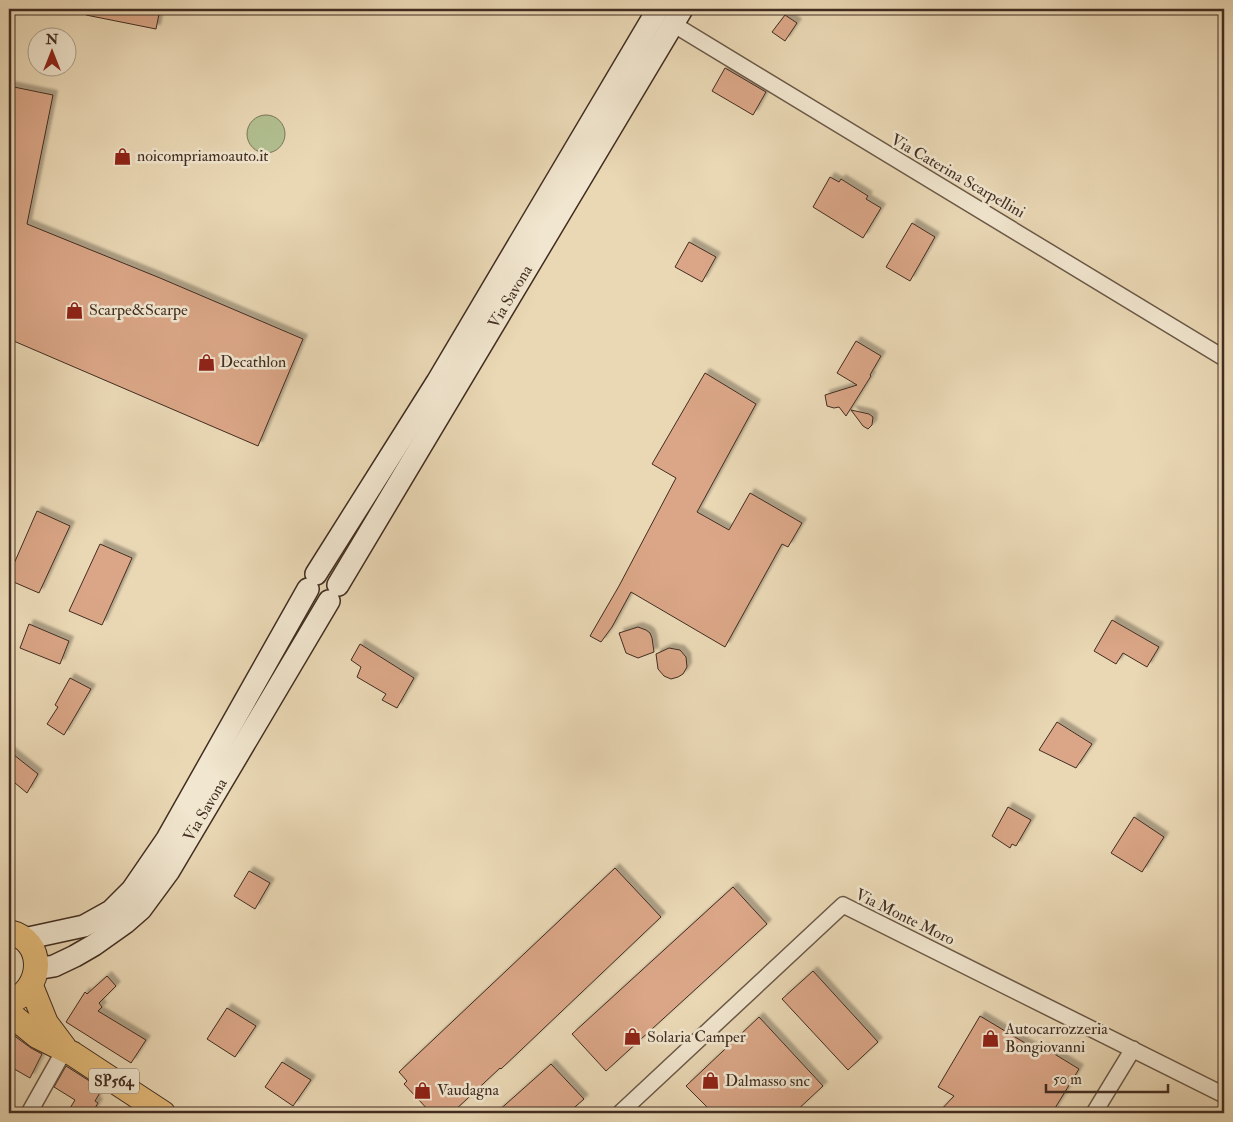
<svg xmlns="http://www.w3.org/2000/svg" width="1233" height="1122" font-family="'IM FELL Double Pica',serif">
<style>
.green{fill:#b2c091;stroke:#7a7659}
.building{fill:#daa687;stroke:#412d21;filter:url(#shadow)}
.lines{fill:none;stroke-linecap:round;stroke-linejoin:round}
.street-casing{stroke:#6b5846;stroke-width:18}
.secondary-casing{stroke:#412d21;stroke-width:24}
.primary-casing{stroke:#412d21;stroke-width:26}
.street{stroke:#f1e6cf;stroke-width:15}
.secondary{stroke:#f1e6cf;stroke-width:21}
.primary{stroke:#e5bc7a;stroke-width:24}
.labels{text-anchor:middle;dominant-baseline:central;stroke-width:5;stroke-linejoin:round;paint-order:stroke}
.shield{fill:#f1e6cf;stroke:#766455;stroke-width:1}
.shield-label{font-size:15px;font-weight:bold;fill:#412d21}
.poi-label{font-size:16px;fill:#412d21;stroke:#f1e6cf;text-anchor:start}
.street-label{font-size:16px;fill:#412d21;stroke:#f1e6cf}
</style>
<defs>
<filter id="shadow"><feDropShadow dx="4.5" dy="-4.5" stdDeviation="1" flood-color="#0004"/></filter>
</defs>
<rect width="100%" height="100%" fill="#ead8b5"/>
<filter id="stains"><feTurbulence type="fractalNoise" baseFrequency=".004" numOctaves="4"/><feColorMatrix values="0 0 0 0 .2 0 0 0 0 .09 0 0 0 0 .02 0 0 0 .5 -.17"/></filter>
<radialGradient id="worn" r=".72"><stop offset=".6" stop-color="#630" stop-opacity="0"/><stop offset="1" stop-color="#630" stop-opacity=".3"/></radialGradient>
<path class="green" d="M247 134a19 19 0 1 1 38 0a19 19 0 1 1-38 0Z"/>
<path class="building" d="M87,9H160L156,29L86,15Z
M785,15L797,23L785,41L772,32Z
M725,68L766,92L753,115L712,91Z
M9,86L53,95L27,224L160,278L303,339L258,446L9,339Z
M830,177L839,182L841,179L868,196L866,199L881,208L863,238L813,207Z
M912,223L935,237L910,281L886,267Z
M689,242L716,257L702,282L675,267Z
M856,341L881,356L870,375L871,376L846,416L839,407L834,408L827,406L825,395L857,385L837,373Z
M705,373L756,404L697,512L729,530L750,493L802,523L788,547L782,544L725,647L631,592L612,627L601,642L590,636L619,586L676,478L652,464Z
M851,410L869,414L873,417L872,425L868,429L863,426Z
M37,511L70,526L39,593L9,580V575Z
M100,544L132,558L102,625L69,611Z
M1112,620L1159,647L1147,667L1123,653L1116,664L1094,651Z
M29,624L69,641L60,664L20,648Z
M638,627L646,630L650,633L652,638L654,652L638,658L626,653L619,633Z
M360,644L414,678L397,708L382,700L386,694L357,677L361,667L351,660Z
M669,648L680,650L686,657L687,667L683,674L678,677L671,679L664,676L658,669L656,654Z
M70,678L91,689L64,735L47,724L58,707L55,705Z
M1057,722L1092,744L1076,768L1039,750Z
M9,751L38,774L27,793L9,778Z
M1008,807L1031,820L1016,846L1012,844L1010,848L992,836Z
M1134,817L1164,837L1142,872L1111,853Z
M615,868L661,917L501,1069L500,1068L452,1113H431L404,1084L407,1081L399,1072Z
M249,871L270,883L255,909L234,896Z
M733,887L767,924L606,1071L572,1034Z
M813,971L878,1042L848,1070L782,999Z
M107,976L116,986L99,1003L102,1007L98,1011L146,1040L131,1063L66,1022L85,992L87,994Z
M227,1008L256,1026L235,1057L207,1039Z
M980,1016L1040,1052L1043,1047L1079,1069L1052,1113H938L954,1096L938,1087Z
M759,1017L823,1086L794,1113H713L686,1086Z
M9,1032L31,1048L42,1054L30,1078L9,1066Z
M282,1062L311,1080L293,1106L265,1087Z
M551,1064L584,1099L568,1113H496Z
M66,1066L91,1082L90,1084L101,1091L95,1101L98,1103L92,1113H67L75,1100L54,1087Z"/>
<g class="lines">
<defs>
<path id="street" d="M673,24C856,136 1041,246 1224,358
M29,1113L65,1049
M620,1113L843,905L1224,1095
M1094,1113L1133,1049"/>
<g id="secondary">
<path d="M316,574L437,382L658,9"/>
<path id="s1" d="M338,585L682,9"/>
<path d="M24,939L84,926L111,911L132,890L167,839L308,589"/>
<path id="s2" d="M36,969L54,966L75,956L94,945L125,923L141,909L169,871L329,601"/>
</g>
<path id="primary" d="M9,932C46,940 44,990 9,1002
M31,986L46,1023L64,1047
M9,1013L37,1036L73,1054L163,1113"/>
</defs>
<use href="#street" class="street-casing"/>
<use href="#secondary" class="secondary-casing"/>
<use href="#primary" class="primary-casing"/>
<use href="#street" class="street"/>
<use href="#secondary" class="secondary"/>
<use href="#primary" class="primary"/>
</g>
<defs>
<symbol id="shop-bare" viewBox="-9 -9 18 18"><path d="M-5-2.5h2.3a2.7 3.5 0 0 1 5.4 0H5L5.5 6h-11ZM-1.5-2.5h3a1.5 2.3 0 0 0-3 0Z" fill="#8f2418" stroke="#f1e6cf" stroke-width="2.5" paint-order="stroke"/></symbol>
</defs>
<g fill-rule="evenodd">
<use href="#shop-bare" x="110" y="144" width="25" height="25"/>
<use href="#shop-bare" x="62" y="298" width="25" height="25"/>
<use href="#shop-bare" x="194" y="350" width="25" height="25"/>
<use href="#shop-bare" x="620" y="1024" width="25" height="25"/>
<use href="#shop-bare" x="978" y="1026" width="25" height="25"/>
<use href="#shop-bare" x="698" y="1068" width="25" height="25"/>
<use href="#shop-bare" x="410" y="1078" width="25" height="25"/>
</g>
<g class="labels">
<rect class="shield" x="89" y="1068.5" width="50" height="25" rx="4"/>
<g class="shield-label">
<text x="114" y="1081">SP564</text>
</g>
<g class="poi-label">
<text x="137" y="156">noicompriamoauto.it</text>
<text x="89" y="310">Scarpe&amp;Scarpe</text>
<text x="220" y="362">Decathlon</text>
<text x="1005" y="1029">Autocarrozzeria<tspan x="1005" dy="18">Bongiovanni</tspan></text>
<text x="647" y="1037">Solaria Camper</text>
<text x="725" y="1081">Dalmasso snc</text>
<text x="437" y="1090">Vaudagna</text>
</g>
<g class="street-label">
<text transform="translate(958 176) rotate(30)">Via Caterina Scarpellini</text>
<text stroke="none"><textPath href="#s1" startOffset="336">Via Savona</textPath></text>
<text stroke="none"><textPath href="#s2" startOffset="241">Via Savona</textPath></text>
<text transform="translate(905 917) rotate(26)">Via Monte Moro</text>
</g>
</g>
<rect width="1233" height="1122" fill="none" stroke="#ead8b5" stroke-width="30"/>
<rect x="10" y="10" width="1213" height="1102" fill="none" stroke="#412d21" stroke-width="2.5"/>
<rect x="15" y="15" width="1203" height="1092" fill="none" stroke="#412d21"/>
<g transform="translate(52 52)"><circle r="24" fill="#f1e6cf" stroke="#ab9c89"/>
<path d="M0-4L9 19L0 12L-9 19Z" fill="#8f2418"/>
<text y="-8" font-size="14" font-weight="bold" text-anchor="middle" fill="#412d21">N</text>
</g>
<path d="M1046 1084v8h122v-8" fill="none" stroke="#412d21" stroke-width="2.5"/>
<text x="1053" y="1084" font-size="15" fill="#412d21" stroke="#f1e6cf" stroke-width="4" paint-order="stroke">50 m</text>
<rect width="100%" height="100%" filter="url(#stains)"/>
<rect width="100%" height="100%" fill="url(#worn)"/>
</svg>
